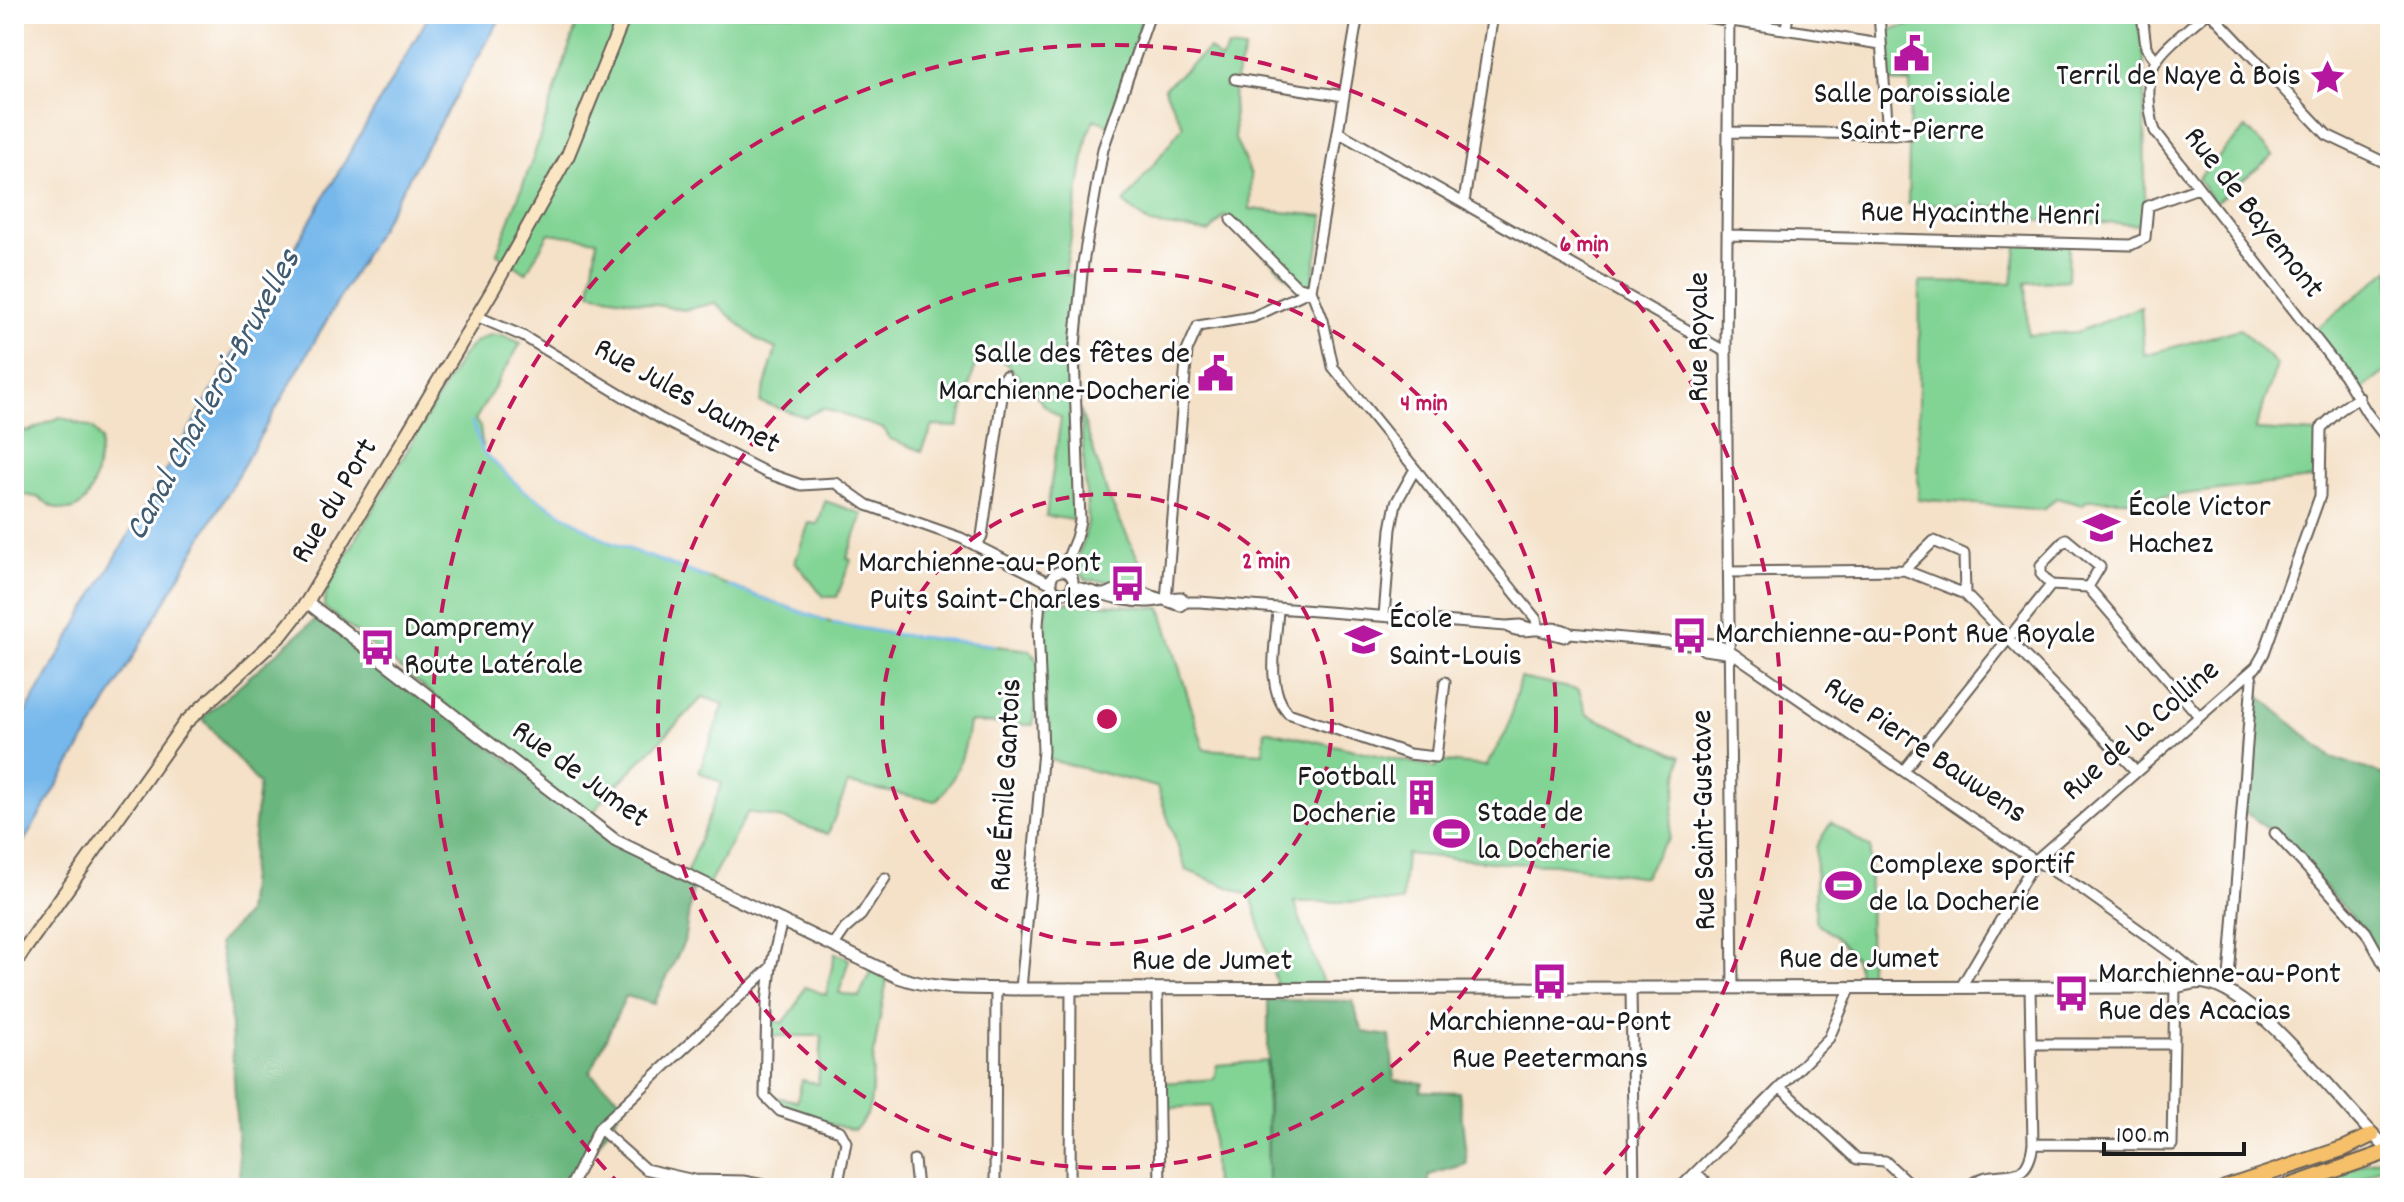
<svg xmlns="http://www.w3.org/2000/svg" width="2404" height="1202" font-family="Dekko,sans-serif">
<style>
.green{fill:#82d495;stroke:#4f7858;stroke-width:2}
.forest{fill:#69b67e;stroke:#42694d;stroke-width:2}
.water{fill:#76b8eb;stroke:#496a84;stroke-width:2}
.lines{fill:none;stroke-linecap:round;stroke-linejoin:round}
.stream{stroke:#76b8eb;stroke-width:3}
.minor-casing{stroke:#686158;stroke-width:13}
.tertiary-casing{stroke:#686158;stroke-width:15}
.secondary-casing{stroke:#686158;stroke-width:16}
.trunk-casing{stroke:#686158;stroke-width:18}
.minor{stroke:#fff;stroke-width:9}
.tertiary{stroke:#fff;stroke-width:11}
.secondary{stroke:#fbe6c4;stroke-width:12}
.trunk{stroke:#f6c06b;stroke-width:14}
.ring{fill:none;stroke:#c2185b;stroke-width:4;stroke-dasharray:14 10}
.labels{text-anchor:middle;dominant-baseline:central;stroke-width:6;stroke-linejoin:round;paint-order:stroke}
.poi-label{font-size:32px;fill:#1c1c1c;stroke:#fff;text-anchor:start}
.street-label{font-size:32px;fill:#1c1c1c;stroke:#fff}
.water-label{font-size:34px;font-style:italic;fill:#405a6f;stroke:#fff}
.centre{fill:#c2185b;stroke:#fff;stroke-width:4}
.ring-label{font-size:24px;text-anchor:middle;font-weight:bold;fill:#c2185b;stroke:#fff;stroke-width:6;stroke-linejoin:round;paint-order:stroke}
</style>
<rect width="100%" height="100%" fill="#fff"/>
<filter id="ink" filterUnits="userSpaceOnUse"><feTurbulence type="fractalNoise" baseFrequency=".0125" numOctaves="2"/><feDisplacementMap in="SourceGraphic" scale="16" xChannelSelector="R" yChannelSelector="G"/><feConvolveMatrix kernelMatrix="1 2 1 2 8 2 1 2 1" color-interpolation-filters="sRGB"/></filter>
<filter id="wash" filterUnits="userSpaceOnUse"><feTurbulence type="fractalNoise" baseFrequency=".006" numOctaves="4" result="noise"/><feDisplacementMap in="SourceGraphic" scale="32" xChannelSelector="R" yChannelSelector="G"/><feGaussianBlur stdDeviation="1.8" result="paint"/><feColorMatrix in="noise" values="0 0 0 0 0 0 0 0 0 0 0 0 0 0 0 0 0 1.4 0 .05"/><feComposite in="paint" operator="in"/></filter>
<g filter="url(#wash)">
<rect width="100%" height="100%" fill="#f4e1c8"/>
<path class="green" d="M580,14H1143L1111,126L1094,119L1087,138L1065,274L1082,277L1074,325L1080,521L1046,516L1061,418L1045,406L1005,362L978,356L958,427L933,426L922,451L890,439L884,429L823,408L805,417L760,402L776,349L759,341L715,303L684,310L590,293L597,240L549,233L526,273L497,253L532,161Z
M1937,14H2138L2144,56L2145,225L2008,219L2007,207L1908,204L1910,83L1889,82L1884,31L1927,22Z
M1228,48L1245,50L1235,79L1233,98L1235,139L1251,175L1250,209L1324,216L1311,290L1296,286L1225,215L1210,232L1150,224L1124,203L1183,126L1164,88L1209,49L1221,60Z
M2246,128L2273,156L2214,203L2198,178Z
M2018,241L2069,243L2068,280L2026,283L2028,335L2077,332L2141,307L2144,355L2240,329L2277,365L2255,430L2318,433V478L2136,500H2087L2083,505L2056,498L2044,510L1918,499L1920,282L2012,283Z
M2390,269V368L2360,391L2316,329Z
M489,335H502L521,343L475,420L480,427L483,452L523,490L609,542L833,623L892,634L1030,650L1040,664L1033,725L969,722C965,753 957,779 936,801L848,784L828,834L783,819L748,812L708,885L686,874L722,783L699,772L724,704L703,697L603,799L589,820L324,607L327,589L462,356L475,342Z
M1080,409L1108,496L1148,579H1142L1141,584L1087,580L1074,566L1084,540L1088,521Z
M60,417L93,428L101,440C98,465 94,521 56,508C50,506 45,501 39,498C32,495 22,495 14,494V431H29Z
M825,501L863,514L847,558L851,560L837,597H824L795,562L809,523L818,524Z
M1052,601L1161,608L1204,749L1263,753L1265,730L1436,768L1437,761L1486,766L1507,731L1520,678L1579,690L1586,714L1681,756L1669,839L1659,850L1644,877L1554,864L1503,863L1406,854L1402,902H1294L1325,989H1278L1251,896L1186,870L1157,787L1046,759L1045,626L1047,605Z
M1831,822L1870,848L1869,976L1859,975C1859,952 1832,935 1815,921L1816,847Z
M835,953L849,959L839,993L859,997L871,970L887,979C883,1004 877,1029 874,1054C870,1079 878,1113 854,1130L790,1115L769,1096L797,1101L802,1080L818,1084L822,1036H766L772,1020L783,1023L794,1009L805,987L826,995Z
M1266,1061L1268,1188H1214L1211,1106L1165,1108L1163,1083L1214,1079L1217,1065Z
M2381,1158L2385,1164L2347,1188H2297Z"/>
<path class="forest" d="M317,618L604,831L693,887L684,942L654,1004L626,996L590,1073L625,1103L570,1188H244L240,1184L229,993L219,943L246,914L259,784L202,718Z
M2255,692L2331,757L2390,777V978L2366,932L2275,833L2243,811Z
M1268,1000L1352,1001L1363,1032L1390,1036L1394,1080L1423,1083L1420,1091L1459,1092L1467,1164L1429,1175V1188H1268Z"/>
<path class="water" d="M430,14H503L102,711L14,858V733Z"/>
<g class="lines">
<path class="stream" d="M472,423L483,452L523,490L609,542L707,578
M728,586L826,621
M833,623L892,634L993,645"/>
</g>
</g>
<g filter="url(#ink)">
<g class="lines">
<defs>
<path id="minor" d="M1687,14L1880,44
M1729,14L1726,352L1733,987
M1879,14L1888,134
M2142,14L2146,47L2156,60
M2205,14C2191,27 2163,47 2155,63C2145,80 2149,113 2155,131L2344,375L2367,413L2390,443
M2212,14L2327,135L2390,165
M2381,14L2390,16
M1786,29L1788,14
M1235,79L1344,96
M1338,132L1726,352
M1728,132L1909,134
M1464,202L1493,14
M1231,220L1296,286L1311,290L1323,320L1333,367L1536,619L1538,630
M1727,235L2131,245L2145,238L2148,206L2198,188
M476,316L523,336L661,419L767,473L801,485L836,483L867,505L961,538L1050,583
M976,546L982,536L1005,376
M1063,570L1076,538L1080,521L1074,355L1083,263L1103,149L1150,14
M1904,570L1934,541L1964,554L1965,594
M1051 582a11 11 0 1 1 22 0a11 11 0 1 1-22 0Z
M1730,572L1904,570L1965,594L2136,771
M2051,585L2041,574V565L2066,539L2100,567L2088,587
M1072,586C1098,592 1122,603 1149,602C1161,602 1171,596 1181,597L1186,602
M1104,594L1115,590L1144,593L1181,606L1186,602H1200L1506,626L1520,625L1564,637L1570,633
M1166,600L1187,351L1198,326L1253,317L1311,290L1358,14
M1278,608C1277,641 1264,686 1288,713L1409,754L1436,757L1445,682
M1384,616L1391,529L1396,503L1415,469
M1506,626C1526,639 1551,620 1570,633L1699,645C1715,639 1731,652 1744,661L2012,846L2082,889L2177,957L2197,974L2201,982
M1699,645L1704,650L1726,653
M1904,770L2051,585L2088,587L2199,716
M2275,833L2366,932L2390,975
M834,945L845,929L861,915L885,878
M771,967L767,1003L765,1096L780,1111L840,1131L846,1142L837,1188
M1961,987L2036,860L2256,667L2264,653L2320,496L2321,428L2340,410L2359,397
M2030,987L2033,1144L2172,1145L2175,987
M1021,989L1043,751L1038,625L1040,600L1054,590
M1157,989L1160,1188
M1631,989L1634,1188
M2228,990L2252,680L2250,672
M2033,1044H2174
M1782,1089L1857,1159L1885,1161L1914,1188
M599,1128L645,1169L694,1180L743,1181L780,1188
M914,1160L917,1188
M1696,1172L1711,1188
M570,1188L599,1128L771,967L782,920
M995,1188L996,988
M1070,1188L1071,988
M1680,1188L1829,1038L1850,989
M1967,1188C1996,1160 2026,1195 2033,1144"/>
<path id="tertiary" d="M307,602L616,841L898,977C941,992 976,987 1021,989L2175,987C2184,985 2197,981 2205,983C2259,991 2346,1112 2390,1151"/>
<path id="secondary" d="M14,964L185,723L282,634L307,602L492,291L568,155L625,14"/>
<path id="trunk" d="M2225,1188L2345,1148L2372,1135
M2284,1188L2390,1151"/>
</defs>
<use href="#minor" class="minor-casing"/>
<use href="#tertiary" class="tertiary-casing"/>
<use href="#secondary" class="secondary-casing"/>
<use href="#trunk" class="trunk-casing"/>
<use href="#minor" class="minor"/>
<use href="#tertiary" class="tertiary"/>
<use href="#secondary" class="secondary"/>
<use href="#trunk" class="trunk"/>
</g>
</g>
<g class="ring">
<circle cx="1107" cy="719" r="225"/>
<circle cx="1107" cy="719" r="449"/>
<path d="M622 1187A674 674 0 1 1 1592 1187"/>
</g>
<defs>
<symbol id="civic-bare" viewBox="-9 -9 18 18"><path d="M-.6-6.5H3V-4.5H.6V-3L4-1V1h2V6H-6V1h2V-1L-.6-3ZM-1.2 2.5V6h2.4V2.5Z" fill="#b5179e" stroke="#fff" stroke-width="2.5" paint-order="stroke"/></symbol>
<symbol id="sight-bare" viewBox="-9 -9 18 18"><path d="M0-6L1.8-2.2L6-1.7L2.9 1.2L3.7 5.4L0 3.3L-3.7 5.4L-2.9 1.2L-6-1.7L-1.8-2.2Z" fill="#b5179e" stroke="#fff" stroke-width="2.5" paint-order="stroke"/></symbol>
<symbol id="school-bare" viewBox="-9 -9 18 18"><path d="M0-5L7-2L0 1L-7-2ZM-4 1L0 2.5L4 1V4Q0 6-4 4Z" fill="#b5179e" stroke="#fff" stroke-width="2.5" paint-order="stroke"/></symbol>
<symbol id="bus-bare" viewBox="-9 -9 18 18"><path d="M-5-6H5V4H4V6H2V4H-2V6H-4V4H-5ZM-3.5-4V0h7V-4ZM-3.5 1.2v1.5H-2V1.2ZM2 1.2v1.5H3.5V1.2Z" fill="#b5179e" stroke="#fff" stroke-width="2.5" paint-order="stroke"/></symbol>
<symbol id="building-bare" viewBox="-9 -9 18 18"><path d="M-4-6H4V6H1V3H-1V6H-4ZM-2.5-4.3h1.7v1.8h-1.7ZM.8-4.3h1.7v1.8H.8ZM-2.5-1h1.7V.8h-1.7ZM.8-1h1.7V.8H.8Z" fill="#b5179e" stroke="#fff" stroke-width="2.5" paint-order="stroke"/></symbol>
<symbol id="stadium-bare" viewBox="-9 -9 18 18"><path d="M0-5a6.5 5 0 1 0 0 10a6.5 5 0 1 0 0-10ZM-3.5-1.8h7v3.6h-7Z" fill="#b5179e" stroke="#fff" stroke-width="2.5" paint-order="stroke"/></symbol>
</defs>
<g fill-rule="evenodd">
<use href="#civic-bare" x="1886" y="28" width="51" height="51"/>
<use href="#sight-bare" x="2302" y="52" width="51" height="51"/>
<use href="#civic-bare" x="1190" y="348" width="51" height="51"/>
<use href="#school-bare" x="2076" y="502" width="51" height="51"/>
<use href="#bus-bare" x="1102" y="558" width="51" height="51"/>
<use href="#bus-bare" x="1664" y="610" width="51" height="51"/>
<use href="#school-bare" x="1338" y="614" width="51" height="51"/>
<use href="#bus-bare" x="352" y="622" width="51" height="51"/>
<use href="#building-bare" x="1396" y="772" width="51" height="51"/>
<use href="#stadium-bare" x="1426" y="808" width="51" height="51"/>
<use href="#stadium-bare" x="1818" y="860" width="51" height="51"/>
<use href="#bus-bare" x="1524" y="956" width="51" height="51"/>
<use href="#bus-bare" x="2046" y="968" width="51" height="51"/>
</g>
<g class="labels">
<g class="poi-label">
<text x="2301" y="78" text-anchor="end">Terril de Naye à Bois</text>
<text x="1912" y="96" text-anchor="middle">Salle paroissiale<tspan x="1912" dy="37">Saint-Pierre</tspan></text>
<text x="1190" y="356" text-anchor="end">Salle des fêtes de<tspan x="1190" dy="37">Marchienne-Docherie</tspan></text>
<text x="2128" y="509">École Victor<tspan x="2128" dy="37">Hachez</tspan></text>
<text x="1101" y="565" text-anchor="end">Marchienne-au-Pont<tspan x="1101" dy="37">Puits Saint-Charles</tspan></text>
<text x="1389" y="621">École<tspan x="1389" dy="37">Saint-Louis</tspan></text>
<text x="404" y="630">Dampremy<tspan x="404" dy="37">Route Latérale</tspan></text>
<text x="1715" y="636">Marchienne-au-Pont Rue Royale</text>
<text x="1396" y="779" text-anchor="end">Football<tspan x="1396" dy="37">Docherie</tspan></text>
<text x="1477" y="815">Stade de<tspan x="1477" dy="37">la Docherie</tspan></text>
<text x="1869" y="867">Complexe sportif<tspan x="1869" dy="37">de la Docherie</tspan></text>
<text x="2098" y="976">Marchienne-au-Pont<tspan x="2098" dy="37">Rue des Acacias</tspan></text>
<text x="1550" y="1024" text-anchor="middle">Marchienne-au-Pont<tspan x="1550" dy="37">Rue Peetermans</tspan></text>
</g>
<g class="street-label">
<text transform="translate(2252 214) rotate(52)">Rue de Bayemont</text>
<text transform="translate(1980 216) rotate(1)">Rue Hyacinthe Henri</text>
<text transform="translate(1701 337) rotate(-90)">Rue Royale</text>
<text transform="translate(686 398) rotate(29)">Rue Jules Jaumet</text>
<text transform="translate(336 502) rotate(-59)">Rue du Port</text>
<text transform="translate(2142 732) rotate(-41)">Rue de la Colline</text>
<text transform="translate(1924 752) rotate(34)">Rue Pierre Bauwens</text>
<text transform="translate(579 776) rotate(36)">Rue de Jumet</text>
<text transform="translate(1008 785) rotate(-87)">Rue Émile Gantois</text>
<text transform="translate(1706 820) rotate(-91)">Rue Saint-Gustave</text>
<text x="1859" y="961">Rue de Jumet</text>
<text x="1212" y="963">Rue de Jumet</text>
</g>
<g class="water-label">
<text transform="translate(215 396) rotate(-61)">Canal Charleroi-Bruxelles</text>
</g>
</g>
<circle cx="1107" cy="719" r="12" class="centre"/>
<g class="ring-label">
<text x="1584" y="251">6 min</text>
<text x="1424" y="410">4 min</text>
<text x="1266" y="568">2 min</text>
</g>
<rect width="2404" height="1202" fill="none" stroke="#fff" stroke-width="48"/>
<path d="M2104 1142v12h140v-12" fill="none" stroke="#1c1c1c" stroke-width="4"/>
<text x="2116" y="1142" font-size="24" fill="#1c1c1c" stroke="#ffffff" stroke-width="6" paint-order="stroke">100 m</text>
</svg>
